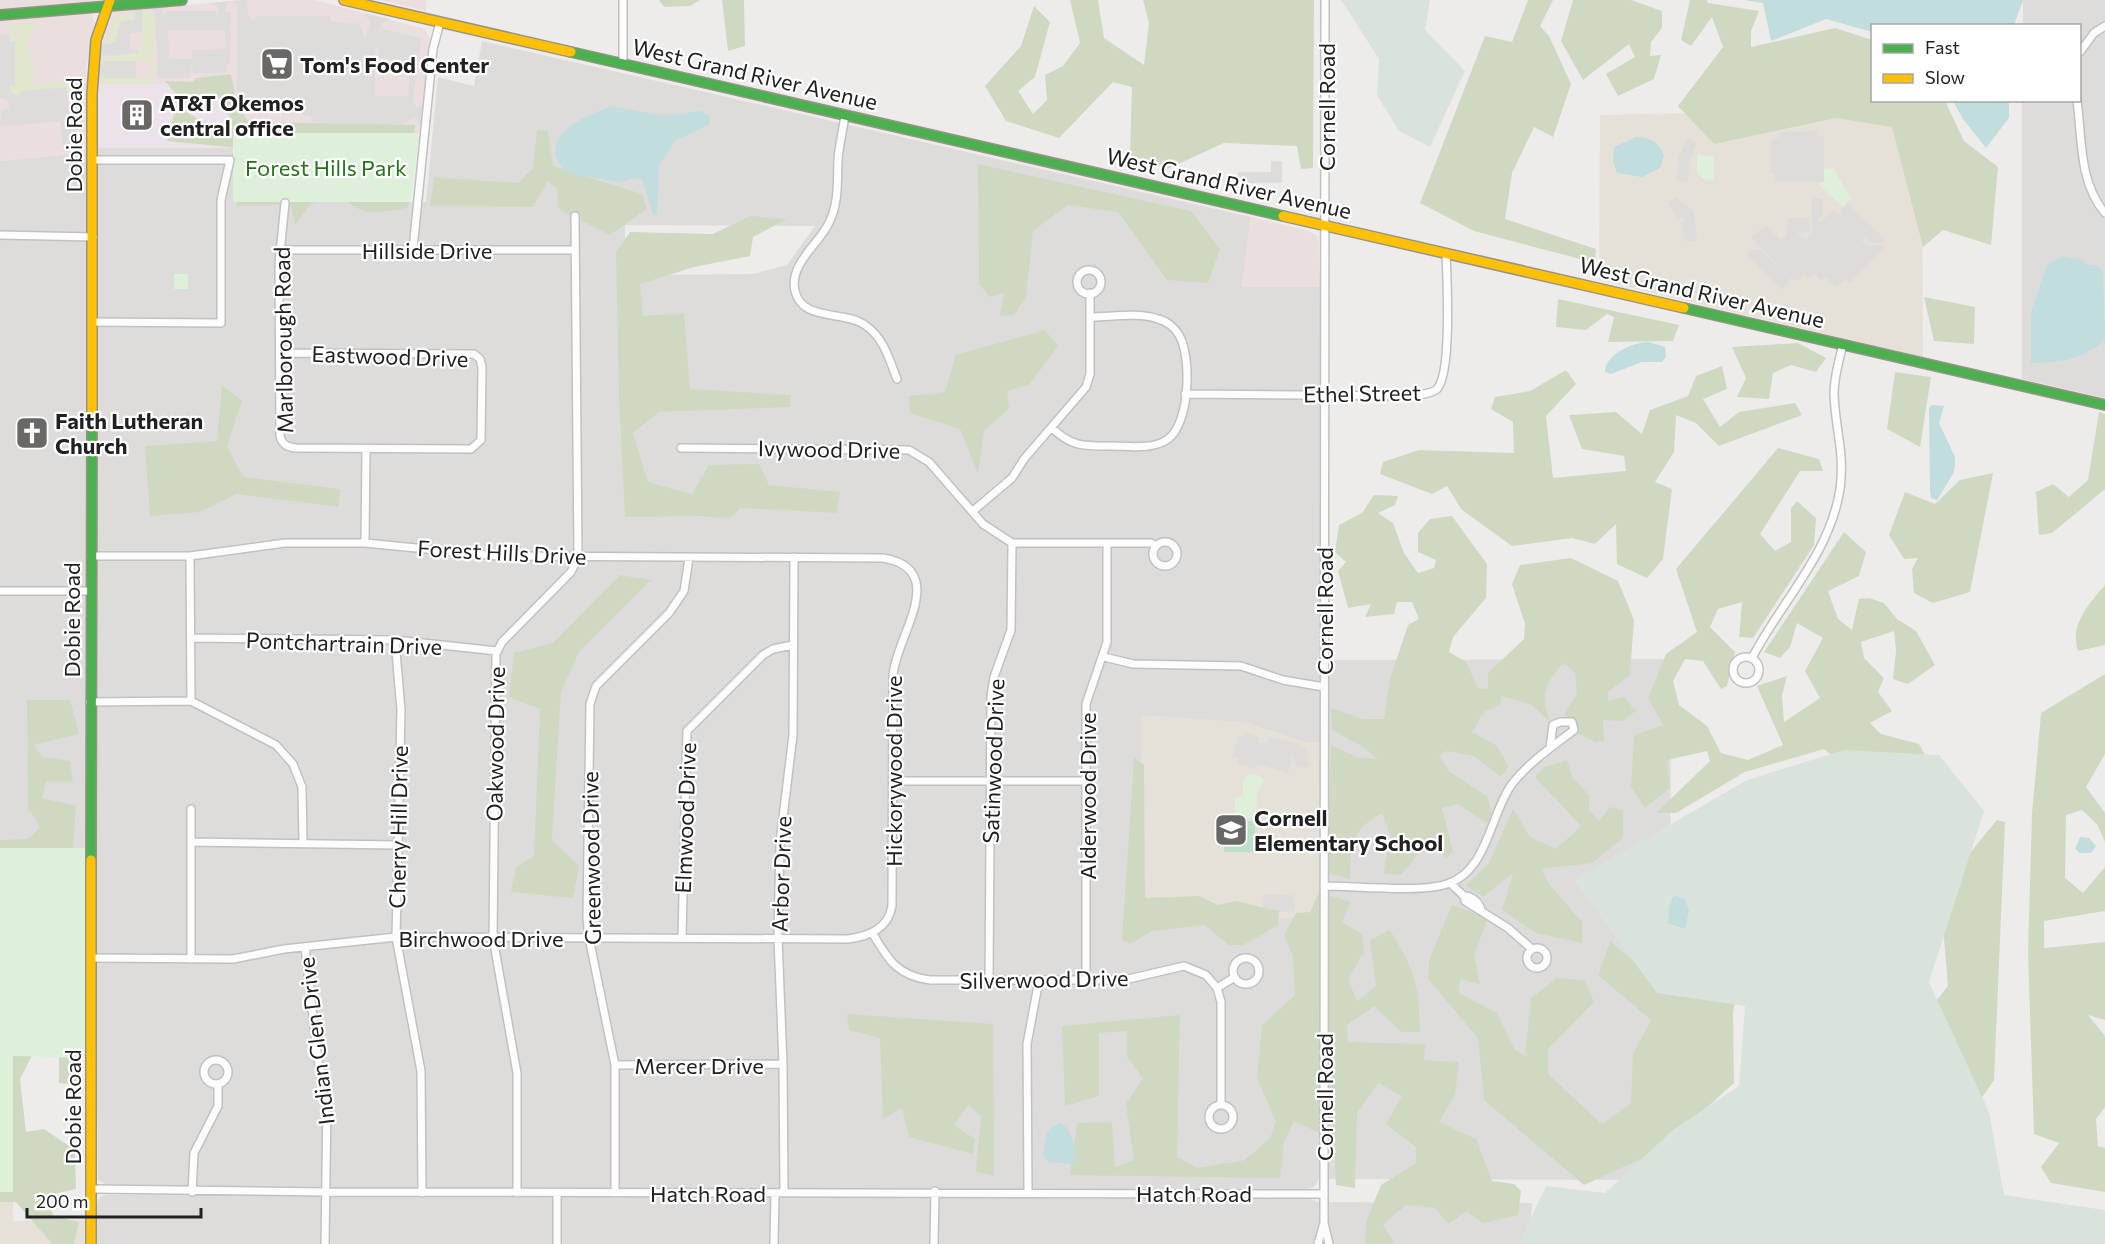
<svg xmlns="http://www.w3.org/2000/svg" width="2105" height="1244" font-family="Commissioner,sans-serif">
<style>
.residential{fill:#dedcdb;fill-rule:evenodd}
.commercial{fill:#eadedf}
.industrial{fill:#ebe3e9}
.education{fill:#e5e1d8}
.religious{fill:#dddcdb;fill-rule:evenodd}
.grass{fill:#e0e7cd}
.forest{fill:#cfd9c2}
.wetland{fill:#d9e3db}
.park{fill:#def0da}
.pitch{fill:#bbdfc8}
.water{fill:#c2dddd}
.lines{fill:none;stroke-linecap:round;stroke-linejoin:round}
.street-casing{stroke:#c2c1c0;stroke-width:10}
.fast-casing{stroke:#979484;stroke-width:12}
.slow-casing{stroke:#979484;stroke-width:12}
.street{stroke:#fcfcfc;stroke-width:7}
.fast{stroke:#4caf50;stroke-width:9}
.slow{stroke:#ffc107;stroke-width:9}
.labels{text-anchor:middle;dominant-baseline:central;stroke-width:4.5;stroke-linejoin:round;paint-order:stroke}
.poi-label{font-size:22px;font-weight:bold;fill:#212121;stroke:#fff;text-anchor:start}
.street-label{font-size:22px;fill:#212121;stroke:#fff}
.park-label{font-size:22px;fill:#24731a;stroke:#fff}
</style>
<rect width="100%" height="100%" fill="#eeecea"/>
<path class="residential" d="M2023,0H2105V398L2022,379V101L2080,100V26L2023,25Z
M482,41L1251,217L1242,286L1320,287V742H1304L1243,722L1320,918L1321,1175L1314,1187L1304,1190H576L140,1186L107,1185L98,1180L93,796L96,148H233V202H426L438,77L474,86ZM625,225L815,226L787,265L753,274L625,275Z
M90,152L88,320H0V161Z
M0,496H88L87,848H0Z
M1671,659L1670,1180L1328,1179L1327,660Z
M106,1195L1305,1197L1318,1202L1532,1203L1529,1244H95L97,1202L100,1197Z"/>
<path class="commercial" d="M0,0H100L0,12Z
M241,0H315L425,29L430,39L420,133H233L232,84H98L101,45L113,12Z
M381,0H426V11Z
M84,13L91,15L95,22L86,69L90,152L0,161V20Z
M1251,217L1309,231L1318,236L1320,287H1242Z"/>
<path class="industrial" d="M98,84H233V148H96Z"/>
<path class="education" d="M1922,108L1923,357L1599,280L1600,115Z
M1141,715L1243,722L1304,742H1320V918H1141Z
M0,1192H13V1221L86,1220L87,1244H0Z"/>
<path class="religious" d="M247,0L248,15L254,22L256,16H330L331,21L360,24L365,40L370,22L364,13L390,19L382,23L379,38L382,29L421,38L413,100L416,108L422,106L420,124L414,117L400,126L311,122V116L304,115L289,102L237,101V6L232,1ZM378,45L379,57L410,65L408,96H375V52Z
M230,1L226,5V12H231L230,63L227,65L226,73H193L192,65L190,78H158L155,12L151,8L167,6L162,10L163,17L166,11H216L218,17V7L212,3ZM168,30H225L226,49L192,50V59H169Z
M143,8V32L130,33V48L138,50V53L107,56L105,54L99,58L101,45L115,42L121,21L135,19L133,9Z
M9,34L10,41H15V87H11L20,91L66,87L71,120H76L78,145L63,146L60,121L0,127L2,110L10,109L8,101L0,97V35Z
M104,61H136V78H104L103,73L98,78V62L103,66Z
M1817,131V136H1824V182L1775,181V174L1771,173V141L1780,136V132Z
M1688,138L1697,144L1691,158L1688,178H1683L1688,180L1687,183L1681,182L1676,180L1679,156Z
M1271,161H1282V183H1238V172H1271Z
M1812,197L1823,199V217L1818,219L1820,222L1834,210L1849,223L1840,213L1847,203L1885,239L1882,243H1871L1865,237L1862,241L1868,247L1882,244L1885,247L1850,283L1845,280L1836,288L1826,277L1821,280L1814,274L1808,278L1803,275L1798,281L1791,279L1784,271L1790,279L1782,290L1747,255L1750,251L1758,249L1779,267L1751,237L1766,225L1781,240L1787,234L1788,218H1809L1810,231L1797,233L1805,240L1812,233Z
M1677,198L1694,212L1697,241H1685L1681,223L1686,221L1684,218H1678L1667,203Z
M0,320H88V496H0Z
M1246,733L1259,737L1258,742L1266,744L1269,737L1300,744V748H1305L1309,758L1306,764L1310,761L1311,763L1307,768L1297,767L1293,755L1288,773L1258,764L1255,769L1237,764L1238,759L1232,758L1238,736L1244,737Z
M1264,894L1293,895L1295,906L1292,912L1289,906V912H1262Z"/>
<path class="grass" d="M153,11V84H102V73L104,78H151L150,61H104L102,66L105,54L107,56L138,53V50H143L142,12Z
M136,13L134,19L121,21L115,42L105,45L115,16Z
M36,22L34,30L26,41L36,73L31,75L32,85L83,80V90L68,91L66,87L21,91L20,95L17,96L11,92L10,87L15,86V42L10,41L9,25Z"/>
<path class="forest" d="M659,0H700L690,6L664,7Z
M722,0H744L745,46L728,51Z
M1070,0H1098L1104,38L1144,65L1149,23L1143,0H1314L1313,168L1301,169L1297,146L1224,143L1167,169L1130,155L1132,87L1113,82L1059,138L1006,121L985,86L1021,46L1034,6L1050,22L1035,77L1018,91L1033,114L1047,100L1045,75L1063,66L1080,43Z
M1528,0H1553L1540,26L1549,36L1571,84L1553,137L1534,127L1512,173L1505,219L1596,249L1595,263L1474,231L1420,203L1485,36L1512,42Z
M1573,0H1631L1662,11V28L1651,42L1650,56L1661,55L1654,79L1618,96L1606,74L1635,57L1629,44L1583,80L1561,41Z
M1690,0H1707L1708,3L1759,11L1751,31V47L1835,28L1872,40V100L1945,101L1964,141L1998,167L1991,245L1943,230L1923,247L1892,127L1836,118L1714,144L1678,106L1723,47L1712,17L1691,46L1681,40Z
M231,74L236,101L248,122L415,125L408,208C369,214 363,218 333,189L309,206L295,225L291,205L237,206V148L167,141L176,107L222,131L231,120L221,98L176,94L165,81L193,82L196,78Z
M537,130L548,131L553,166L642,194L647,209L610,235L559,209L557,189L548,181L533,207L430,206L434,177L518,183L533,168Z
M978,164L1191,211L1220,249L1208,283L1167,280L1118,212L1068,205L1033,231L1026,297L1014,315L1000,316L1004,293L990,297L979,284Z
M750,216L787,219L753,237L750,256L694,267L640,284L643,316L684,313L690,389L791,395L790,407L659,412L633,433L648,482L692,494L709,465L759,464L769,485L840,492L837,513L741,508L728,519L702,516L625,517L619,398L616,252L630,232L713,234Z
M1924,297L1975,307L1974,344L1934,341Z
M1558,299L1679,325L1673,341L1608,342L1614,317L1607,314L1586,330L1556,327Z
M1045,330L1058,346L1029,385L1007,391L1009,409L984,431L978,474L960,429L910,413L909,396L945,392L956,355Z
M1798,343L1826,358L1816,372L1791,365L1773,373L1769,399L1737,397L1746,378L1732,347Z
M1722,366L1727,389L1703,399L1720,427L1739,412L1795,403L1802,415L1719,446L1696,423L1676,415L1674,452L1655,482L1672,489L1663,559L1647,578L1617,564L1616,524L1595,544L1572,538L1512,546L1462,510L1447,486L1432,494L1380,474L1383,462L1419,450L1514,453L1513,422L1491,409L1495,397L1530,391L1566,370L1576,384L1546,416L1553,478L1626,471L1624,456L1582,449L1569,415L1616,412L1642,434L1650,410L1688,396L1696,376Z
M1895,372L1931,377L1920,447L1887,429Z
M222,385L242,401L227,446L243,477L340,489L339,507L236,494L200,512L150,516L145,446L217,441Z
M2099,412L2105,414V489L2052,533L2039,535L2036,492L2053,484L2069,497L2088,480Z
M1778,448L1819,459L1823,471H1800L1760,534L1775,551L1791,542V508L1797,501L1816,518L1814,545L1753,638L1739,637L1742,602L1718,609L1710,627L1735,652L1727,686L1721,689L1703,661L1685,659L1673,681L1679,705L1707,726L1721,753L1748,760L1783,745L1757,686L1787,676L1782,696L1784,722L1820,698L1805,671L1823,638L1797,623L1790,647L1780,658L1764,652L1844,532L1866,552L1859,576L1828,591L1838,619L1852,630L1859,599L1869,598L1884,603L1897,619L1916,631L1935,665L1908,684L1893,679L1896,651L1894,631L1861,642L1864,658L1884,678L1878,692L1892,711L1870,723L1881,734L1919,744L1940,782L1852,773L1824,749L1745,772L1676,813H1656L1710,761L1707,751L1667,760L1670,788L1645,808L1631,787L1634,735L1663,725L1648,698L1666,654L1697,632L1676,569Z
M1993,473L1970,592L1933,603L1914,593L1912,569L1918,558L1904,559L1889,535L1905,492L1935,504L1960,480Z
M1374,495L1398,496L1395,505L1378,513L1393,523L1404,553L1418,573L1434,568L1436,560L1418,552V533L1430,519L1452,516L1487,564L1486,598L1453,637L1449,652L1466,662L1478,688L1488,689V673L1524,639L1525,624L1512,584L1520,565L1571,558L1618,581L1634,620L1630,675L1608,692V701L1624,697L1636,711L1622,721L1603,720L1604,741L1596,742L1567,729L1565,712L1577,694L1575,673L1564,663C1544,685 1540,692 1550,722L1532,705L1501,696L1500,705L1484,712L1472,732L1496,745L1509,766L1501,777L1474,756L1447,751L1439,755L1449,771L1487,796L1492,813L1487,823L1458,804L1442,808L1453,852L1446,858L1430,840L1401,875L1383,873L1391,837L1382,813C1349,832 1352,843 1350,879L1328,873L1331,745L1356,757L1377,759L1365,748L1332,730L1331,708L1363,719H1384L1390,679L1408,625L1419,619L1412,602H1397L1394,614L1365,617L1371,604L1348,608L1338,571L1346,562L1335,552L1339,525L1362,513Z
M620,575L651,580L579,652L561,692L552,840L579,866L573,898L511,892L516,867L534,856L540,709L509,697L514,653L553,643Z
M2105,585V645L2078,651C2069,625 2089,604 2105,585Z
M2105,674V754L2086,787L2105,813V842L2097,824L2082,810L2066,815L2065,878L2083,893L2105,867V911L2044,921V948L2105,942V1020L2088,1015L2105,1036V1107L2096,1119L2098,1146L2105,1148V1192L2051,1183L2041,1167L2059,1143L2034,1134L2028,952L2032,814L2041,713Z
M27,700H70L79,734L34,745L42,757L70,761L73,782H46L42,798L76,806L72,861L0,875V840L28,839L40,827L28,808Z
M1134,757L1144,765L1145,898L1199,896L1218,905L1235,901L1279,911L1278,926L1243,945H1228L1205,925L1152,931L1130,944L1122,940Z
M1567,760L1572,777L1589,795V810L1599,821L1610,807L1623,810V838L1592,863L1542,869L1549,884L1582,922V943L1536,933L1502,910L1513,873L1483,897L1466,885L1489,863L1513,809L1530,837L1556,849L1581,826L1535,777L1544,767Z
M1997,820L2005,822L1994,1080L1974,1109L1905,1040L1948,986L1940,889Z
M1319,892L1351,902L1342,922L1362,934L1364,952L1348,979L1357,1001L1376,986L1370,940L1390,930C1415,971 1419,984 1420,1032H1401L1374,1006L1347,1025L1348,1042L1425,1044L1424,1060L1459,1062L1455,1095L1439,1122L1476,1139L1492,1181L1514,1184L1521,1191L1518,1215L1483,1223L1466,1211L1448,1224L1435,1208L1406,1205L1383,1225L1395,1244H1365L1366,1222L1381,1185L1416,1163V1147L1386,1124L1402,1096L1378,1083L1357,1113L1355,1188L1336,1185L1334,1140L1294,1121L1284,1142L1280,1178L1070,1175L1077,1123L1112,1122L1115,1167L1134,1160L1126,1104L1143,1078L1127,1057V1031L1099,1033V1096L1065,1106L1062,1026L1180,1015L1177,1157L1197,1168L1245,1160L1270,1138L1276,1122L1257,1078L1262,1025L1295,995L1293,957L1284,935L1296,913L1310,912Z
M1452,905L1488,918L1474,955L1480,984L1460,979L1459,993L1497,1013L1515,1050L1525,1055L1531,998L1557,978L1585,980L1594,1002L1548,1049V1074L1602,1124L1631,1103L1633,1054L1651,1020L1598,975L1610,941L1651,976L1741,971L1733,1012L1734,1083L1660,1150L1584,1185L1484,1100L1478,1038L1428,979L1429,960Z
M847,1014L993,1024L994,1176L976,1172L981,1116L968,1105L954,1125L975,1139L973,1154L909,1137L902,1108L883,1119L880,1038L849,1030Z
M77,1021L76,1085L59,1083V1043L36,1048L20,1079L26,1132L44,1129L75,1150L76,1189L49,1195L53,1216L79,1222L74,1244H52L16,1202H0V1041Z"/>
<path class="wetland" d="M1341,0H1430L1425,30L1465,71L1430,147L1399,131L1377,95L1379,59Z
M1844,750L1939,755L1984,811L1929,982L1989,1112L2004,1195L2105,1210V1244H1519L1546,1186L1605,1193L1673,1130L1739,1086L1745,1006L1657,993L1574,880L1747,780Z"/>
<path class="park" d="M233,133H420L410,202H233Z
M1697,155L1714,156V180H1705L1697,173Z
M1833,168L1851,198L1843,207L1818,184L1824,182V169Z
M174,274H188V289H174Z
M1248,774L1258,775L1264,780L1257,793L1256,813L1249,819H1235V798L1243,795V782Z
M0,848H87V1058L13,1056V1192H0Z"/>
<path class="pitch" d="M1224,821H1255V852H1224Z"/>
<path class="water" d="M1744,0H2023L2014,25L1872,26V32L1826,19L1771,41L1763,3Z
M1953,101H2009V118L1986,148L1963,119Z
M612,106L663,116L702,111L710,117L709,125L676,140L659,165L657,215H653L643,181L636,178L618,182L568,173C565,169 558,164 557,159C546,130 593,113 612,106Z
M1636,137C1651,138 1659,141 1664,156L1660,168L1642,177L1617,173L1613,161L1614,147Z
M2062,256L2082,260L2087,265H2096L2103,271L2105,339C2084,360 2059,363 2031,363V313L2047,265Z
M1649,342L1665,347L1666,357L1662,362H1642L1611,374L1605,372C1605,354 1634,342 1649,342Z
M1932,405L1944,406L1939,423L1955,457V466L1953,474L1937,500L1931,498L1930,490L1929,408Z
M2080,837L2089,838L2096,846L2091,853H2080L2075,849Z
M1674,895L1685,900L1689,911L1685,929L1668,923L1669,907Z
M1060,1123C1071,1127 1076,1149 1076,1160L1071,1164L1048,1162L1044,1156C1044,1142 1044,1128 1060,1123Z"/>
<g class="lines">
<defs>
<path id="street" d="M1325,0L1324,1194V1223L1329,1244
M2080,52L2094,33L2105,26
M623,63V0
M2077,100C2082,138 2079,183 2105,213
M845,115C843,130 839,145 838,160C837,184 839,202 829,223C818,245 789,264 795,291C802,322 844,310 865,325C884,338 889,359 897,379
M0,235L93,237
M413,249L433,49L440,22
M280,250H575
M1077 282a12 12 0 1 1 24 0a12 12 0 1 1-24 0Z
M92,322L221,323V200L230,160H93
M280,353L474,354L480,359L482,367L481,440L471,449L296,448C288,447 282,445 280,436L279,263L285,203
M1185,394L1414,396C1421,394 1432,394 1437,389C1452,373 1447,278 1446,253
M1052,428C1072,447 1084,446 1110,446C1129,446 1153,450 1168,439C1190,423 1192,357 1179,335C1175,328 1167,321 1158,319C1139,312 1111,317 1090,317
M681,448L909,450L929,462L983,524L1012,543H1151L1156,546
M973,511L1012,478L1024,459L1086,387L1090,374V293
M1153 554a12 12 0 1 1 24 0a12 12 0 1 1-24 0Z
M365,543L366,449
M190,556L191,701
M0,591H91
M191,638L395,640L497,651
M395,640L401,710L396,937L421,1071L422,1193
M1104,657L1133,664L1241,666L1283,680L1324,687
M1733 670a13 13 0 1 1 26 0a13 13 0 1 1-26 0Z
M1752,658C1781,602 1830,554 1840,489C1845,452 1835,428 1834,394C1834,376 1839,361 1843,344
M90,702L191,701L276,745L293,764L302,787L303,843
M893,781H1086
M191,842L398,845
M1450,883L1464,896L1465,901L1508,928L1532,949
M1324,886C1355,886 1420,893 1447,884C1488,871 1490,814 1512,784C1528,763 1553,746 1574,730L1572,722H1560L1553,725L1550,748
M1464,896C1472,896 1479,902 1481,910
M873,934C888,960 898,976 930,980H1124L1184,966L1206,975L1217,988L1221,1002V1105
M682,937L687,731L763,655L773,649L793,645
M305,947L318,1060L327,1102L325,1244
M1527 958a10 10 0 1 1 20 0a10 10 0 1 1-20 0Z
M91,958L233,959L284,949L396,937L848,939C869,936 888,929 892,906L893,675C896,637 951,569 883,558L498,556L365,543H285L190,556H91
M1233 971a13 13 0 1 1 26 0a13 13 0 1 1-26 0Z
M191,959V809
M989,980L991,696L994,677L1011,630L1012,543
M1086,980V704L1107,642V543
M1217,988L1235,977
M204 1072a12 12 0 1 1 24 0a12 12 0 1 1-24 0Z
M615,1065L783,1064
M1209 1117a12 12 0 1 1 24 0a12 12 0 1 1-24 0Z
M92,1189L326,1192L1324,1194
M192,1192L194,1153L218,1106V1084
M1028,1192L1027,1044L1039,980
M517,1193V1073L493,938L496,654L502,642L571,572L578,557L575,216
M615,1193V1065L589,938L587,918L590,704L596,686L669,613L684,591L689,558
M784,1193L783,1064L778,938L780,842L793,735L794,557
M557,1244V1193
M774,1244L775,1193
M934,1244L935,1191
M1318,1244L1324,1223"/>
<path id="fast" d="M0,15L182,0
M571,52L1283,216
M1684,308L2105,405
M91,860L92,417"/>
<path id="slow" d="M344,0L571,52
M1283,216L1684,308
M92,417V94L96,40L110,0
M91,1244V860"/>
</defs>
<use href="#street" class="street-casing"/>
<use href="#fast" class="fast-casing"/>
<use href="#slow" class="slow-casing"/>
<use href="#street" class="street"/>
<use href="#fast" class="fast"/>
<use href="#slow" class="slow"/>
</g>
<defs>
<symbol id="supermarket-square" viewBox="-11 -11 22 22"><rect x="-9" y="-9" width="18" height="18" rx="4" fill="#696867" stroke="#fff"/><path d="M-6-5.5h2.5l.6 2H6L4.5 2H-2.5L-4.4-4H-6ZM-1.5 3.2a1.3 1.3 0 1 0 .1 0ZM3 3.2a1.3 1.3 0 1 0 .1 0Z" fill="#fff"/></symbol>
<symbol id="building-square" viewBox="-11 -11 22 22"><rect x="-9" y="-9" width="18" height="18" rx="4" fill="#696867" stroke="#fff"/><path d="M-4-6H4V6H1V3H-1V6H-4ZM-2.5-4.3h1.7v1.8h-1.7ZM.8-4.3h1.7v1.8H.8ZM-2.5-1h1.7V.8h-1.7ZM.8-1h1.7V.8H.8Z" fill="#fff"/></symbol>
<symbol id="church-square" viewBox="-11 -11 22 22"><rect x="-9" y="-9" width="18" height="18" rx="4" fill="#696867" stroke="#fff"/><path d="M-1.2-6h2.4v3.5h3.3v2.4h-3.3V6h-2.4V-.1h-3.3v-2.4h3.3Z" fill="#fff"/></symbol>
<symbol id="school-square" viewBox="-11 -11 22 22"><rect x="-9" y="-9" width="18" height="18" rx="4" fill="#696867" stroke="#fff"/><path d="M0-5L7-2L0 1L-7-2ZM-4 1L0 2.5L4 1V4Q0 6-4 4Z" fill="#fff"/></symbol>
</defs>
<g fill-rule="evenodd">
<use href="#supermarket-square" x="258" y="45" width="38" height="38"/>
<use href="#building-square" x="118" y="96" width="38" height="38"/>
<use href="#church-square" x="13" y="414" width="38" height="38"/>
<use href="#school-square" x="1212" y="811" width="38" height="38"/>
</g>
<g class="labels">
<g class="poi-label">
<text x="300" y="64">Tom's Food Center</text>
<text x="160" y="102">AT&amp;T Okemos<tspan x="160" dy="25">central office</tspan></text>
<text x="55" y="420">Faith Lutheran<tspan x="55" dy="25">Church</tspan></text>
<text x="1254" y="817">Cornell<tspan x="1254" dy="25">Elementary School</tspan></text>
</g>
<g class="street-label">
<text transform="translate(755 74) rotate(13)">West Grand River Avenue</text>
<text transform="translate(1326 107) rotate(-90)">Cornell Road</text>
<text transform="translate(73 135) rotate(-90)">Dobie Road</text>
<text transform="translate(1229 183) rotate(13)">West Grand River Avenue</text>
<text x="427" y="250">Hillside Drive</text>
<text transform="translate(1702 292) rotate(13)">West Grand River Avenue</text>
<text transform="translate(283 340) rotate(-91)">Marlborough Road</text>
<text transform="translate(390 356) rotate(2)">Eastwood Drive</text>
<text transform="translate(1362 393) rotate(-1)">Ethel Street</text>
<text transform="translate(829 449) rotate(1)">Ivywood Drive</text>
<text transform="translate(502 552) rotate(3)">Forest Hills Drive</text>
<text transform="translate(1324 611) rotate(-90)">Cornell Road</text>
<text transform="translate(71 620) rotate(-90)">Dobie Road</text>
<text transform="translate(344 643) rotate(2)">Pontchartrain Drive</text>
<text transform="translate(495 744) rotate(-89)">Oakwood Drive</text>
<text transform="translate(993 761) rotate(-88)">Satinwood Drive</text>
<text transform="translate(893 771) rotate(-90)">Hickorywood Drive</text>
<text transform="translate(1087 796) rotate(-90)">Alderwood Drive</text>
<text transform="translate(685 818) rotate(-88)">Elmwood Drive</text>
<text transform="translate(398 827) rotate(-89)">Cherry Hill Drive</text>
<text transform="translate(591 858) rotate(-91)">Greenwood Drive</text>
<text transform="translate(781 874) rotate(-88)">Arbor Drive</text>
<text x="481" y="938">Birchwood Drive</text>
<text transform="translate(1044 979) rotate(-1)">Silverwood Drive</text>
<text transform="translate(316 1041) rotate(-97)">Indian Glen Drive</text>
<text x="699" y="1065">Mercer Drive</text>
<text transform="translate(1324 1097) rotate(-90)">Cornell Road</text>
<text transform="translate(72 1107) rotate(-90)">Dobie Road</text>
<text x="708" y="1193">Hatch Road</text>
<text x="1194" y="1193">Hatch Road</text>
</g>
<g class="park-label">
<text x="326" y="167">Forest Hills Park</text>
</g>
</g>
<rect x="1871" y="24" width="210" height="78" fill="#ffffff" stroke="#a6a6a6" stroke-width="1.5"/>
<rect x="1883" y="44" width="30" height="9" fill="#4caf50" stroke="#a6a6a6" stroke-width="1.5"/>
<text x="1925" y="54" font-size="18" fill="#212121">Fast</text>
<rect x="1883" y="74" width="30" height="9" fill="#ffc107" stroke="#a6a6a6" stroke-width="1.5"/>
<text x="1925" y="84" font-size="18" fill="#212121">Slow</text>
<path d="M27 1208v9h174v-9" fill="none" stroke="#212121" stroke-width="3"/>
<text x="36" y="1208" font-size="18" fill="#212121" stroke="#ffffff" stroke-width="4.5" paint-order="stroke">200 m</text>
</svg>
